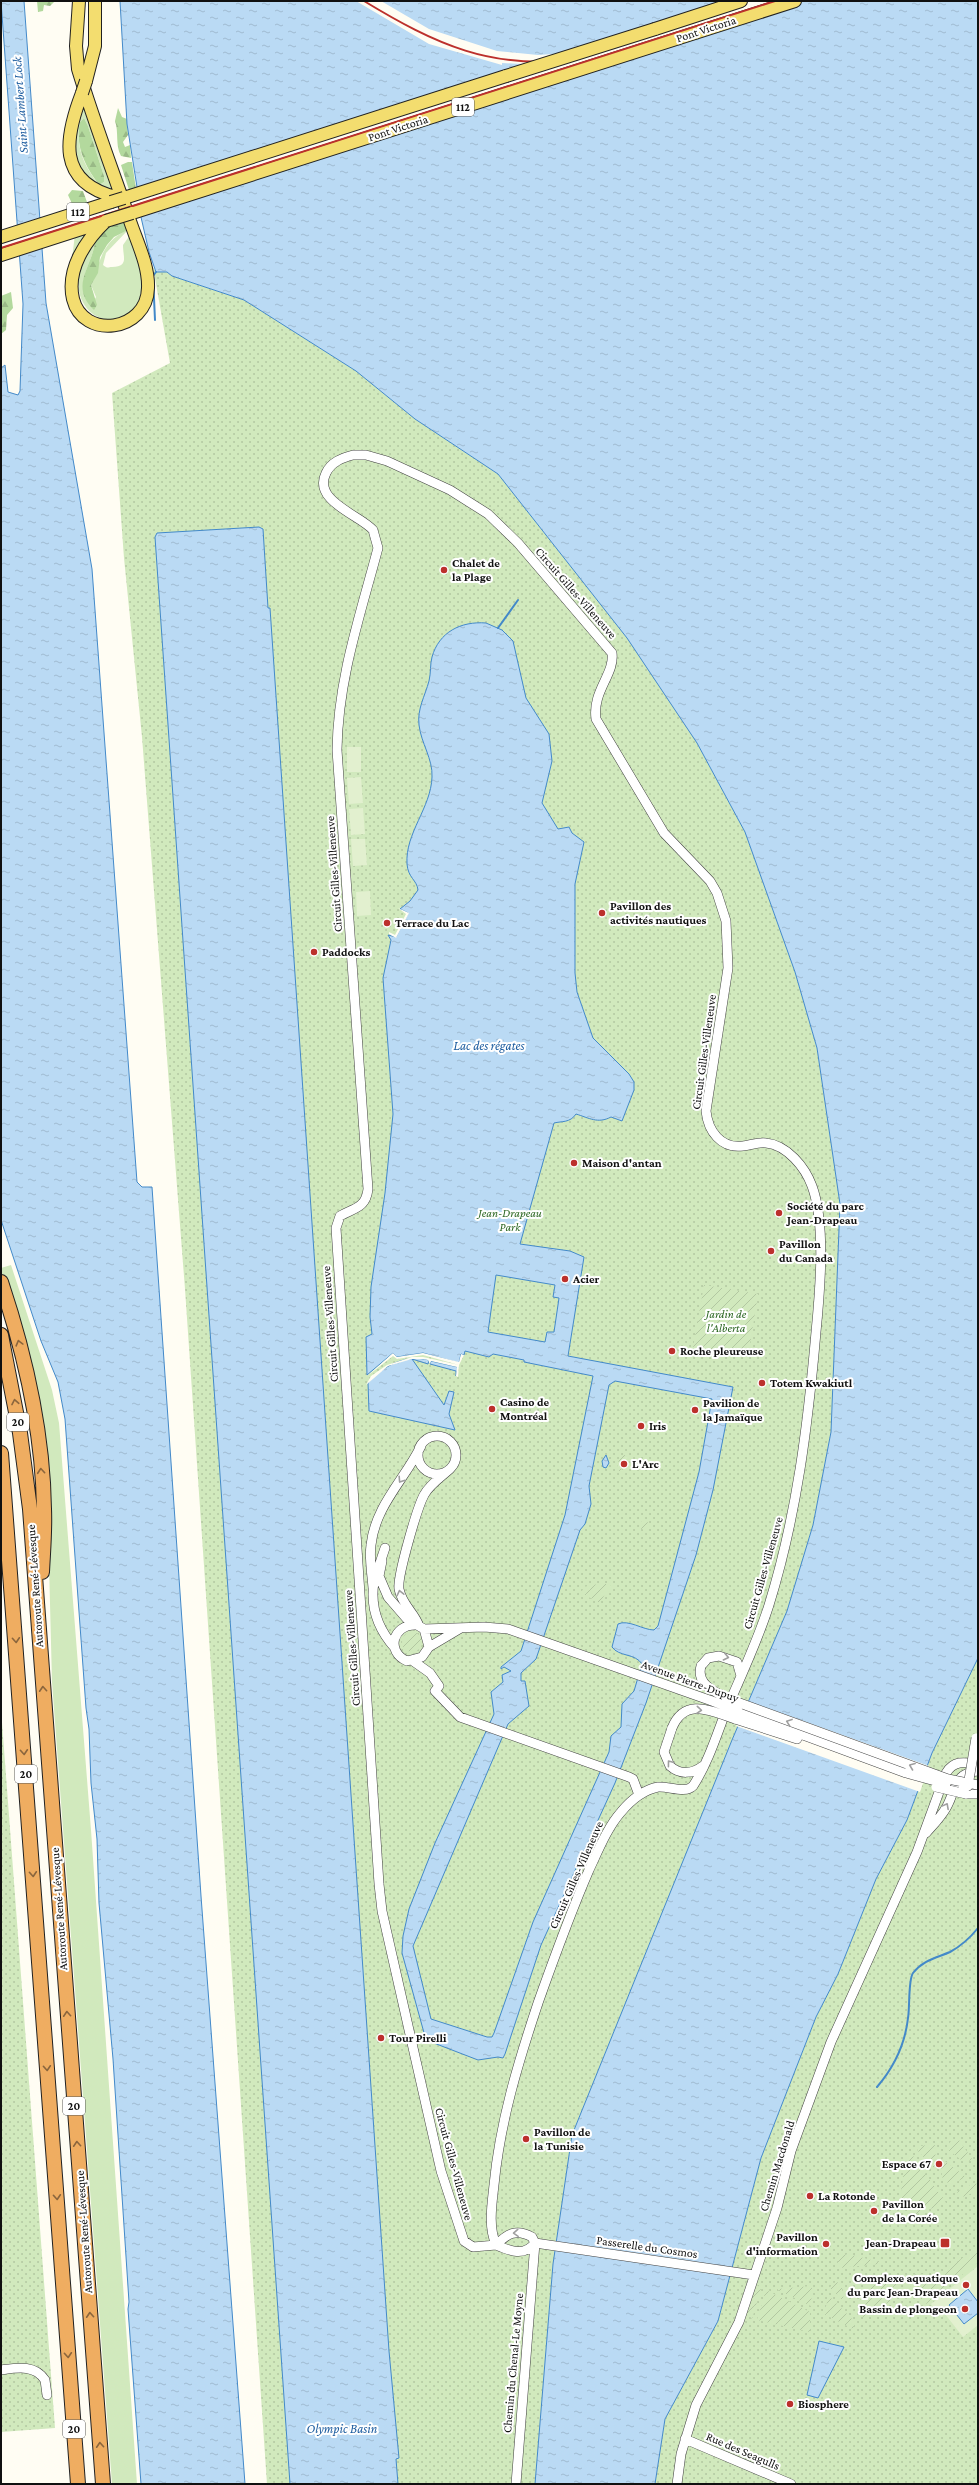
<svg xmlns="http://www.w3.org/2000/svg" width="979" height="2485" font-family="'Crimson Pro',serif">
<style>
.grass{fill:#d1e9bd;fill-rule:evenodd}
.forest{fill:url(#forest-firs)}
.park{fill:url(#park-dots)}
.garden{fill:url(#garden-furrows)}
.pitch{fill:#e2f0cf}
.water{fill:url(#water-ripples);stroke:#4389c9;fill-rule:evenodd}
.pier{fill:#fffdf3}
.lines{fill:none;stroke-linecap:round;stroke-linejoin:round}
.stream{stroke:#4389c9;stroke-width:2}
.minor-casing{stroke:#434343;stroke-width:10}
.major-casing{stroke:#212121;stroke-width:14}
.highway-casing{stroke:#212121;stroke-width:16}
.minor{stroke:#fff;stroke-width:9}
.major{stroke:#f3dd6f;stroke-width:12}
.highway{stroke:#efad61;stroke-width:14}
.rail{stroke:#bc302c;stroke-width:2}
.minor-bridge-casing{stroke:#434343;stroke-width:10;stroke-linecap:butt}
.major-bridge-casing{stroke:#212121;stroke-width:14;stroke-linecap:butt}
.minor-bridge{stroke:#fff;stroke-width:9}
.major-bridge{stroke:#f3dd6f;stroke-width:12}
.oneway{stroke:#8b663d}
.oneway2{stroke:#9f9f9f}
.poi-dot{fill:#bc302c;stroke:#fff;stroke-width:1.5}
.labels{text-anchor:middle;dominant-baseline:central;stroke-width:4;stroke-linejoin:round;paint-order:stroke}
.shield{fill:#fff;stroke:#585858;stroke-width:1}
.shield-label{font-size:11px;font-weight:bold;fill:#101010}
.street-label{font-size:12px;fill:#101010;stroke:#fff}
.poi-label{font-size:12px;font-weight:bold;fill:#101010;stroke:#fff;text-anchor:start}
.park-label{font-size:12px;font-style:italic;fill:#2b6621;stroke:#fff}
.water-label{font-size:13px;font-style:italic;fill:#1c5c9f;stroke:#fff}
</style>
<defs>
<pattern id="forest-firs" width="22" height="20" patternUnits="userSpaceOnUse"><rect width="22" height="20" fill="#b3d99d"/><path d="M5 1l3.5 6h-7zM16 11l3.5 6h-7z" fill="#99b986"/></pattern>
<pattern id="park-dots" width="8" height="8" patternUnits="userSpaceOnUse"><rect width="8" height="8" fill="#d1e9bd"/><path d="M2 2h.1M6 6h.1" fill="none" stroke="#b2c7a1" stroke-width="1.8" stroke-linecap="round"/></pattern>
<pattern id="garden-furrows" width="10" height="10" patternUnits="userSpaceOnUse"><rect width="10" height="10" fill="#d1e9bd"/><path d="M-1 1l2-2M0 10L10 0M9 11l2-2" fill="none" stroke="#b2c7a1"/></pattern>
<pattern id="water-ripples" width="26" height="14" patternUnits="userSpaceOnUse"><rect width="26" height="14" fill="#badaf4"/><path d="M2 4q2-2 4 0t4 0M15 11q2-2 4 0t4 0" fill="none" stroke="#9fbad0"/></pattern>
</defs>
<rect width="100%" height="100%" fill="#fffdf3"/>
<path class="grass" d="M84,99L116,193C89,189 71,163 73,137C73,124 79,111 84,99ZM84,118L88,126L104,176V182L99,185C84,166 75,147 80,122Z
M93,228L72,259L75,234Z
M128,230L106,253L103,265C108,269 108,267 112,267C129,266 123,258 123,245L130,235C136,253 145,273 141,292C134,337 72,325 79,276C81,262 89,250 95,237C96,262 71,281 91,306L96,297L91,285C101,262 100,242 128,230Z
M11,1265L52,1390L59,1423L91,1830L137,2484H112L52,1682L48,1525L16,1322L1,1272V1268Z"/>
<path class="forest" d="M55,1L50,6L44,5L43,11L38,12L37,1Z
M118,108L122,117L127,119L128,135L123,142L125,147L130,145L131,158L121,156C115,145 119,132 115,121Z
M84,118L88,126L104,176V182L99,185C85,166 75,147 80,122Z
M128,162H132L136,189L129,190L121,165Z
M72,190L83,191L87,202L75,210L68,195Z
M124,218L128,230L114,237L107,245L100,257L98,273L91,285L97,305L94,310C67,284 96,264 95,237L103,229Z
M11,292L13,308L7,315L6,330L1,334V296Z"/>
<path class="park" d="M153,267L156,272H167L172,276L244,300L356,371L415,419L498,474L627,638L697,743L745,832L795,972L817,1048L840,1204L831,1432L813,1525L787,1611L732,1740L572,2135L553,2264L535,2484H267L185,1289L142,737L124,558L112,393L170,363Z
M978,1658V2484H655L665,2419L718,2321L761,2158L816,2017L838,1974L876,1879L907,1820L932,1753Z
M1,1709L55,2428L1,2432Z"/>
<path class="garden" d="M704,1285L758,1294L748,1357L693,1348Z
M624,1455L628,1456V1459L622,1461L620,1466L622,1470H627L621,1473L617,1468L619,1459Z
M639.5 1525a4.5 4.5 0 1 1 9 0a4.5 4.5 0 1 1-9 0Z
M603,1583L613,1586L606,1592L600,1603L581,1593L584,1587Z
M402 1642a10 10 0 1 1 20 0a10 10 0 1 1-20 0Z
M959,2140L972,2159L965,2163L946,2148L951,2141Z
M934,2144L935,2146L936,2170L917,2150L921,2146Z
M911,2153L946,2203L914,2215L900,2198L906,2157Z
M941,2158L966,2177L950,2185L942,2177Z
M976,2182L978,2191L962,2197L957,2192Z
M978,2247V2262L926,2304L915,2292L932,2279L934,2282L938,2278L937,2276Z
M848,2254L879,2262V2264L839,2268L837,2257Z
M925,2274V2276L909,2288L905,2275Z
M892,2277L902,2293L868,2316L863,2317L856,2311L868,2279Z
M841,2282L844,2301L830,2288L832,2283Z
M757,2285L761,2288L752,2319L749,2315L745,2317Z
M812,2286L811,2306L778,2290V2289Z
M766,2290L810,2312V2332L757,2320Z
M831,2298L855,2322L853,2329L824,2314L828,2299Z"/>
<path class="pitch" d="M347,747H361V772H347Z
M361,777L363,803L349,804L347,778Z
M363,808L365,834L351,835L349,809Z
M351,839H365L367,865L353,866Z
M370,891L371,915L357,916L356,892Z
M978,2266V2325L963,2337L945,2314L941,2317L931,2304Z"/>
<path class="water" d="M1,1H24L46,303L92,569L137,1182L142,1187H152L201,1896L245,2484H141L128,2309L129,2302L113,2059L99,1903L97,1839L91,1783L89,1729L86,1708L65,1419L58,1382L41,1341L1,1220V368L5,365L8,392L18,395L20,391L23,304Z
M120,1H978V1658L932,1753L907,1820L876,1879L838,1974L816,2017L761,2158L718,2321L665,2419L655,2484H535L553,2264L572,2135L732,1740L787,1611L813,1525L831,1432L840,1204L817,1048L795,972L745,832L697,743L627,638L498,474L415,419L356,371L244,300L172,276L167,272H156L149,252L135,191L137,187L127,124Z
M259,527L263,529L268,608H270L389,2351L399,2458L396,2459L398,2484H290L155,537L157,533Z
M486,623L502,630L513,641L526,698L549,734L552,761L542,803L558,829L569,827L572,833L584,842L575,884V973L577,992L593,1038L629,1074L634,1082V1090L622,1121L611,1117C598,1124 589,1118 576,1114C570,1123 562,1121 554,1123L520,1244L570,1251L584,1257L568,1356L733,1387L713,1490L696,1555L646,1703L615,1783L541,1945L505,2054L503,2058L498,2057L478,2060L426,2040L402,1953L403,1936L409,1909L435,1843L494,1714L491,1692L503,1682L502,1675L511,1671L504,1667L501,1669V1667L521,1651L565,1515L593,1376L524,1362V1360L493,1354L489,1357L465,1351L464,1355L461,1354L459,1363L423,1353L397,1357L393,1353L367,1375L366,1337L372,1334L370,1317L371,1287L385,1193L393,1114L383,978L391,940L388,935L396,937L408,913L400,909L410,901L418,890C417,880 408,878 407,864C405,833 431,808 432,777C433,759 421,743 419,725C417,709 425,696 429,681C431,673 430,664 432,657C439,632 461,621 486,623ZM496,1275L555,1285L553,1297L559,1298L554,1332H547L545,1342L488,1332ZM615,1381L712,1399L699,1472L658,1626L654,1630C643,1630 628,1619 618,1624L612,1647C619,1657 635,1653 642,1664L634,1691L622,1704L621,1727L611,1736L609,1752L533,1922L494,2033L492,2037H487L431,2019L413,1946L508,1724L529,1706L525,1681H521V1673L536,1659L580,1530L585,1524L591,1504L589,1486L609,1385Z
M412,1359L444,1405L449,1391L454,1392L449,1414L455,1430L369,1411L368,1383C382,1366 406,1354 429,1360L428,1364Z
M431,1361L458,1367L456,1376V1371L430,1364Z
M606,1455L609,1463L606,1468L603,1467L602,1461Z
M968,2289L978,2302V2313L964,2324L949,2305Z
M819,2341L844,2347L818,2398L807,2395Z"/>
<path class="pier" d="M356,1H381L429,29L497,51L538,55L568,53L732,1H804L139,213L133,192L522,67V64L502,63V65L429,44Z
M43,220L44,244L17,253L15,229Z
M398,908L409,913L396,938L389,934V932L395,935L406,914Z
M393,1353L397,1357L423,1353L459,1362L461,1354L464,1355L459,1365L423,1355L397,1359L393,1356L366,1377Z
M412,1357H423L459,1365L458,1377L456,1376L457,1367L431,1361L430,1364L428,1360L423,1359H412L388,1366L366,1385L371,1376L387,1365Z
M747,1701L929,1766L920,1792L736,1726Z"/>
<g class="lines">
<path class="stream" d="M155,320L153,276L156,272
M498,628L518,600
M877,2087C895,2066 905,2045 908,2018C910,2007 908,1980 913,1973C923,1960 936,1958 950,1952C961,1946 970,1938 978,1928"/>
<defs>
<path id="minor" d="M353,455H366L387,461L450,490L488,514L518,543L612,653C615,674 592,691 596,719L664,833L710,881L717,893L726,921L728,968L706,1111C708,1131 721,1149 743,1146C751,1145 758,1142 766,1143C787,1145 805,1167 812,1186C826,1224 820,1291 816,1332C808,1424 797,1515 769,1605C758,1640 742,1674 727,1708C717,1734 708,1763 693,1786C685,1794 669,1786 658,1787C643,1790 631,1800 621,1812C607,1828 598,1851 589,1870C570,1914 554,1958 538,2003C518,2063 500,2122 494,2185C492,2204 488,2226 496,2245L473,2247L464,2241L441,2171L382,1911L379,1884L336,1228L340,1216C354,1208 366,1208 368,1189L337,750C338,679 360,616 378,548L373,530C360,515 312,501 326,473C331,462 342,458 353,455Z
M418 1455a19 19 0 1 1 38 0a19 19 0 1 1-38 0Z
M382,1561L379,1576L388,1597L407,1619L424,1629L429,1647L422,1657L407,1661C386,1652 392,1625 415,1625
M379,1566L385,1548
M374,1582C370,1607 378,1629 395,1648
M373,1588C372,1573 369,1559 371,1545C375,1506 405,1479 421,1446
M419,1626C414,1612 402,1605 399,1589C397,1577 417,1508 424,1495C429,1485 441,1477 450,1469
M424,1629L484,1627L508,1629L712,1701
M429,1647L461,1628
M413,1661L430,1673L439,1686L435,1691L460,1717L629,1777L633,1779L639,1795
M701,1666L708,1658L719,1656L737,1662L741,1676
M738,1711L906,1773
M735,1719L797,1739
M672,1728L664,1752L670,1766C680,1775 692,1774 703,1766
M967,1787L966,1794H978
M926,1833C933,1825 941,1817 946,1808C956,1791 953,1773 978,1771
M535,2243L754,2275
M496,2245C507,2234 516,2228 532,2237L535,2243
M496,2245C510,2251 524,2257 535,2243
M1,2370C16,2368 35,2364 45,2380L47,2395
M685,2439L791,2484
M516,2484L535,2243
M677,2484L681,2454L696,2405L739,2322L777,2208L791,2151L831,2042L917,1852L946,1773C954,1760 964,1762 978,1764"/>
<path id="major" d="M79,1L76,46L78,69C93,119 112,169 129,218C136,240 149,265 148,288C147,332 83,340 73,299C66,269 86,240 106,221
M655,29L741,1
M86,81L95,46V1
M82,93C65,137 56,182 116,197
M124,198L506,76
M132,213L795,1
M1,237L111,202
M1,255L103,222"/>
<path id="highway" d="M1,1282C25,1354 43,1432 44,1509C45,1530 43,1551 42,1572
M1,1335L20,1433L30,1509L103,2484
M1,1453L78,2484"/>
</defs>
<use href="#minor" class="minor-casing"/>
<use href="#major" class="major-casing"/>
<use href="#highway" class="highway-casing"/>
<use href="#minor" class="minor"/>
<use href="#major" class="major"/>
<use href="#highway" class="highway"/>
<path class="rail" d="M364,1C435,44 492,71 578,59
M569,56L609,49
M1,248L775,1"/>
<defs>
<path id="minor-bridge" d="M701,1666C696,1683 713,1691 726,1698L948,1779L978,1785
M712,1701L738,1711
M672,1728C685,1697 711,1711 735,1719
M906,1773L946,1784
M963,1786H968L976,1738
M936,1787L966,1794"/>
<path id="major-bridge" d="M506,76L655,29
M82,93L86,81
M111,202L124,198
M106,221L132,213"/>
</defs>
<use href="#minor-bridge" class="minor-bridge-casing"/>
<use href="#major-bridge" class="major-bridge-casing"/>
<use href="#minor-bridge" class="minor-bridge"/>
<use href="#major-bridge" class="major-bridge"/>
</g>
<defs><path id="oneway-chevron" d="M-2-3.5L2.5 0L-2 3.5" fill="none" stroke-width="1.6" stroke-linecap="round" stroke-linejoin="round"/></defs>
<g class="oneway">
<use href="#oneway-chevron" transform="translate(19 1343) rotate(-105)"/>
<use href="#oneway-chevron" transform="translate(15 1402) rotate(-101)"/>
<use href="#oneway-chevron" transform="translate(41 1471) rotate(-95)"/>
<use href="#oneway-chevron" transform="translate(16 1640) rotate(86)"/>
<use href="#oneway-chevron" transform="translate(43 1689) rotate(-94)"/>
<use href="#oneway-chevron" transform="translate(24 1752) rotate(86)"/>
<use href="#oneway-chevron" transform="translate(33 1874) rotate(86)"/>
<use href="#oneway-chevron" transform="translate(67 2014) rotate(-94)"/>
<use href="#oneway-chevron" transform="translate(47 2068) rotate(86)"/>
<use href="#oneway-chevron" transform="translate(77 2144) rotate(-94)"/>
<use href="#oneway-chevron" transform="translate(57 2197) rotate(86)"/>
<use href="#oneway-chevron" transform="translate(90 2315) rotate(-94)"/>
<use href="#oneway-chevron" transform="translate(68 2355) rotate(86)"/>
<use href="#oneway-chevron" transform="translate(100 2445) rotate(-94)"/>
</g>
<g class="oneway2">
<use href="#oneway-chevron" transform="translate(401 1480) rotate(123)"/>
<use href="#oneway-chevron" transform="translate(400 1593) rotate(-103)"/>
<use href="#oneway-chevron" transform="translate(726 1657) rotate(12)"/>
<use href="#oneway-chevron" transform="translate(699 1710) rotate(5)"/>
<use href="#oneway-chevron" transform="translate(789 1722) rotate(-160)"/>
<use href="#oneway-chevron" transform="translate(670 1763) rotate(-127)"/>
<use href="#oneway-chevron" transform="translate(912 1766) rotate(-159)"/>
<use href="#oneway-chevron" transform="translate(946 1806) rotate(-62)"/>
<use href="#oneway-chevron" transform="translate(516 2233) rotate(177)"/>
</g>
<g class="poi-dot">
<circle cx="444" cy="570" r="4"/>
<circle cx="602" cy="913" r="4"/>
<circle cx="387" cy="923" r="4"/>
<circle cx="314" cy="952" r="4"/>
<circle cx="574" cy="1163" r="4"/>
<circle cx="779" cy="1213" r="4"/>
<circle cx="771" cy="1251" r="4"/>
<circle cx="565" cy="1279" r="4"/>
<circle cx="672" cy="1351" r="4"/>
<circle cx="762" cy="1383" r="4"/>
<circle cx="492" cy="1409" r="4"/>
<circle cx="695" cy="1410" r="4"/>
<circle cx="641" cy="1426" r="4"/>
<circle cx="624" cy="1464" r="4"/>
<circle cx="381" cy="2038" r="4"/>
<circle cx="526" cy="2139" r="4"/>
<circle cx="939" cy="2164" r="4"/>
<circle cx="810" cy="2196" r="4"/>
<circle cx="874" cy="2211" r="4"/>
<rect x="940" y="2238" width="10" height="10" rx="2"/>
<circle cx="826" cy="2244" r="4"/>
<circle cx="966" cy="2285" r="4"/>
<circle cx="965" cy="2309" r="4"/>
<circle cx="790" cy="2404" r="4"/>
</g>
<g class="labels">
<g class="shield">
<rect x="452" y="98" width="22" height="18" rx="3"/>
<rect x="67" y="203" width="22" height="18" rx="3"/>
<rect x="7" y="1413" width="22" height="18" rx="3"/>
<rect x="15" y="1765" width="22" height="18" rx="3"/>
<rect x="63" y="2097" width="22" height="18" rx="3"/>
<rect x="63" y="2420" width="22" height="18" rx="3"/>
</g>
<g class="shield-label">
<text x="463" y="107">112</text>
<text x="78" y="212">112</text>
<text x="18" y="1422">20</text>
<text x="26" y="1774">20</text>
<text x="74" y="2106">20</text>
<text x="74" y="2429">20</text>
</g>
<g class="street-label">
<text transform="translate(706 29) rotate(-18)">Pont Victoria</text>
<text transform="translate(398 128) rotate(-18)">Pont Victoria</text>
<text transform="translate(576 593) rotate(49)">Circuit Gilles-Villeneuve</text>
<text transform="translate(334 874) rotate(-94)">Circuit Gilles-Villeneuve</text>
<text transform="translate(704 1052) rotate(-82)">Circuit Gilles-Villeneuve</text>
<text transform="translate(330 1324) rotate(-94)">Circuit Gilles-Villeneuve</text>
<text transform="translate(763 1573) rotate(-74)">Circuit Gilles-Villeneuve</text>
<text transform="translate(35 1586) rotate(-94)">Autoroute René-Lévesque</text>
<text transform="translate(352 1648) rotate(-94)">Circuit Gilles-Villeneuve</text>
<text transform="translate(690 1681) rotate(20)">Avenue Pierre-Dupuy</text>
<text transform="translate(576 1875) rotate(-66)">Circuit Gilles-Villeneuve</text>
<text transform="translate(59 1909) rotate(-94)">Autoroute René-Lévesque</text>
<text transform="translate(454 2164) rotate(75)">Circuit Gilles-Villeneuve</text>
<text transform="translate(777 2166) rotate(-73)">Chemin Macdonald</text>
<text transform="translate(84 2232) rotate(-94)">Autoroute René-Lévesque</text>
<text transform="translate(647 2247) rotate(8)">Passerelle du Cosmos</text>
<text transform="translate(513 2363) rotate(-85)">Chemin du Chenal-Le Moyne</text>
<text transform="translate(743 2451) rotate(23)">Rue des Seagulls</text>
</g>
<g class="poi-label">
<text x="452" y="563">Chalet de<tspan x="452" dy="14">la Plage</tspan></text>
<text x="610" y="906">Pavillon des<tspan x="610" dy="14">activités nautiques</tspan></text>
<text x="395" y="923">Terrace du Lac</text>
<text x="322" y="952">Paddocks</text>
<text x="582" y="1163">Maison d'antan</text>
<text x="787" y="1206">Société du parc<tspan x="787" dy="14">Jean-Drapeau</tspan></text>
<text x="779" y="1244">Pavillon<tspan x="779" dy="14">du Canada</tspan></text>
<text x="573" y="1279">Acier</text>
<text x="680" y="1351">Roche pleureuse</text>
<text x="770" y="1383">Totem Kwakiutl</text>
<text x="500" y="1402">Casino de<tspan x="500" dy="14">Montréal</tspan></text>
<text x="703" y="1403">Pavilion de<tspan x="703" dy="14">la Jamaïque</tspan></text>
<text x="649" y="1426">Iris</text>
<text x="632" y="1464">L'Arc</text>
<text x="389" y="2038">Tour Pirelli</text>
<text x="534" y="2132">Pavillon de<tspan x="534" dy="14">la Tunisie</tspan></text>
<text x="931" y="2164" text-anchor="end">Espace 67</text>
<text x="818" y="2196">La Rotonde</text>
<text x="882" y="2204">Pavillon<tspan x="882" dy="14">de la Corée</tspan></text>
<text x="818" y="2237" text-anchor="end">Pavillon<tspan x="818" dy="14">d'information</tspan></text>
<text x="936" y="2243" text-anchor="end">Jean-Drapeau</text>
<text x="958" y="2278" text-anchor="end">Complexe aquatique<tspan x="958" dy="14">du parc Jean-Drapeau</tspan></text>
<text x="957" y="2309" text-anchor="end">Bassin de plongeon</text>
<text x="798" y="2404">Biosphere</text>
</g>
<g class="park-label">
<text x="510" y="1213">Jean-Drapeau<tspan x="510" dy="14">Park</tspan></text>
<text x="726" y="1314">Jardin de<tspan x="726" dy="14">l'Alberta</tspan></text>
</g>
<g class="water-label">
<text transform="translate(20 105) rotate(-94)">Saint-Lambert Lock</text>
<text x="489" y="1045">Lac des régates</text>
<text x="342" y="2428">Olympic Basin</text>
</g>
</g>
<rect width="979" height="2485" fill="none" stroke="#101010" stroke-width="4"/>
</svg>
